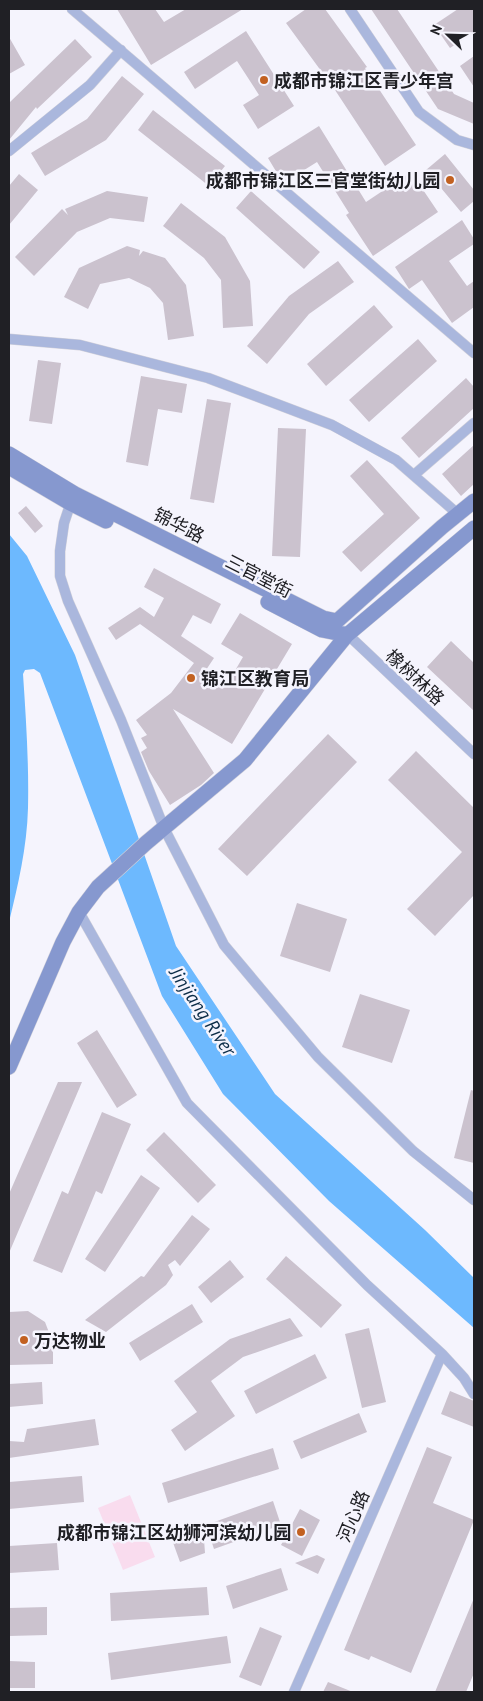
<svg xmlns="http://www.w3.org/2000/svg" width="483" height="1701" font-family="'PT Sans','Noto Sans SC',sans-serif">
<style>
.green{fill:#f9dcee}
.water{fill:#6db9fe}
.building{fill:#cbc2ce}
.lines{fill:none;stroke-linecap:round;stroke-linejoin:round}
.street-casing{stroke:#d3d2da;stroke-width:11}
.secondary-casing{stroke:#d3d2da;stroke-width:16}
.street{stroke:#aab7dd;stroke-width:10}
.secondary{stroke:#8698cf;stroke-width:15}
.poi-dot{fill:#c26121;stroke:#f5f4fd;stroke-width:2}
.labels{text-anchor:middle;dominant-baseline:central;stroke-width:5;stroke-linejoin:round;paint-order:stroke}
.poi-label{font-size:18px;font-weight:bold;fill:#202025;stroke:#f5f4fd;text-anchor:start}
.street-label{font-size:18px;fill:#202025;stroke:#f5f4fd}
.water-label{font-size:19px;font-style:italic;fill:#0b2c47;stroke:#f5f4fd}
</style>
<rect width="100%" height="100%" fill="#f5f4fd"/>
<path class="green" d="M130,1495L155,1557L123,1570L98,1508Z"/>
<path class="water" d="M9,534L27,556L75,655L176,946L275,1094L425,1230L474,1278V1328L329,1201L223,1094L162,996L40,673L34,669L25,670L23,674C26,719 29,764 28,808C27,847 18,885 9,922Z"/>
<path class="building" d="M117,9H155L164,22L186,9H243L151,65Z
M306,9H325L367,67L365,68L416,145L385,166L335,90L286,23Z
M371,9H397L454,94L474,103V124L438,109Z
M458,9H474V32L450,48L434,25Z
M246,31L294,106L258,129L243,105L259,95L237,61L195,89L184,72Z
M9,37L25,65L9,74Z
M75,39L92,57L37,109L36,107L9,140V103Z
M474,56V87L460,66Z
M122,76L144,94L106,140L45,176L31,153L87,119Z
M153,110L225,166L209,186L138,130Z
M319,126L366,202L411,172L438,212L373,256L346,215L349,213L317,162L285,182L280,178L268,158Z
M445,154L474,190V201L461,212L426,170Z
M19,174L38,190L9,225V186Z
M107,191L148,197L144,222L110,218L77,232L34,276L15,257L62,209L68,215L65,209Z
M251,191L320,252L304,269L236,208Z
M181,203L225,237L250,281L253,326L223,328L221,280L204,258L163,226Z
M462,220L474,239V244L449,261L467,286L474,281V307L452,323L422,280L409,289L395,267Z
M127,246L140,250L139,256L143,251L165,258L186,285L194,336L168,340L163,303L150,288L129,278L100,284L88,309L64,297L79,268Z
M338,261L354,282L309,314L267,364L247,346L289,296Z
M374,305L393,327L326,386L307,364Z
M418,339L437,361L369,422L349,400Z
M38,360L61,363L52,424L29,421Z
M141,376L187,384L182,413L158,409L148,466L126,462Z
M466,378L474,387V408L419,458L401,438Z
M207,399L231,403L214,503L190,499Z
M278,428L306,429L300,557L272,556Z
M474,445V484L461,496L442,474Z
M367,460L420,518L361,572L342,552L384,514L350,476Z
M26,506L43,526L35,533L18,513Z
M154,568L221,604L211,624L193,615L181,636L214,658L204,673L226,686L243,657L221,644L240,613L292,644L232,744L173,709L214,773L201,785L170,805L149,771L141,752L147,748L141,738L147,735L136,720L171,693L194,663L140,624L116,640L108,628L140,607L154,617L164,598L144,587Z
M451,641L474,663V711L427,667Z
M328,734L357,762L247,876L218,849Z
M416,751L474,808V895L435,936L407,909L462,852L388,780Z
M297,903L347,919L330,972L280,956Z
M360,994L410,1010L392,1063L342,1047Z
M97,1030L137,1095L117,1108L77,1043Z
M58,1082H82L9,1253V1194Z
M471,1090L474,1091V1163L454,1158Z
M102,1112L131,1124L102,1194L96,1191L62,1273L33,1261L62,1191L68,1194Z
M164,1132L216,1185L198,1203L146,1150Z
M141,1175L160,1188L105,1272L85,1259Z
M192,1215L210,1229L180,1266L175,1260L168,1265L173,1275L166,1285L106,1332L85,1320L141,1276L144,1277Z
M286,1256L342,1305L321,1328L266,1279Z
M230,1260L244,1277L211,1303L198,1287Z
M192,1304L203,1322L140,1361L129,1343Z
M28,1311L45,1322L53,1343V1364L9,1365V1312Z
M290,1318L303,1336L243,1357L211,1381L235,1416L185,1451L171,1430L197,1412L174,1381L230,1339Z
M369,1328L386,1402L362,1408L345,1334Z
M315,1354L327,1378L256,1414L244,1391Z
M42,1382L43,1404L9,1407V1384Z
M450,1391L474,1401V1427L441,1414Z
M359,1413L367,1432L301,1459L293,1441Z
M95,1419L99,1445L9,1458V1441L24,1442L27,1429Z
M427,1447L452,1457L433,1503L474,1520L411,1673L371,1656L369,1660L344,1650Z
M273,1448L279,1469L168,1503L162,1483Z
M82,1476L84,1502L9,1509V1482Z
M273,1501L281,1525L214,1549L206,1525Z
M300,1509L320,1520L302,1556L281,1545Z
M203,1526L205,1553L180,1562L171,1537Z
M57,1543L59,1570L9,1573V1546Z
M317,1555L325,1559L318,1574L295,1563Z
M281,1568L288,1590L233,1609L226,1586Z
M207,1587L209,1615L111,1621L110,1593Z
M474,1598V1673L466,1692H435Z
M47,1607V1635L9,1636V1608Z
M260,1627L282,1636L261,1686L239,1677Z
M227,1636L231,1663L111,1680L108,1653Z
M9,1661L35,1662V1688H9Z
M328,1682L353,1692H323Z"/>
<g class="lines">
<defs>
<path id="street" d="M72,9L474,353
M350,9L419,112L457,140L474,145
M9,151L90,85L121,50
M9,339L80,345L208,378L332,425L396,460L459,515
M414,475L474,423
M72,499L64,523L60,551V576L68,601L121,720L164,828L224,945L318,1057L413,1151L474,1200
M344,631L474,754
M79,912L187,1103L367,1285L442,1354L464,1378L474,1394
M294,1692L442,1354"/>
<path id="secondary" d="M9,454L75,494L323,618L337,621L442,527L474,501
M9,467L70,503L106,521
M268,602L322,630L347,635L474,528
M9,1067L63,942L79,912L98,887L146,843L245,760L347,635"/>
</defs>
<use href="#street" class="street-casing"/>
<use href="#secondary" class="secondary-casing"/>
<use href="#street" class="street"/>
<use href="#secondary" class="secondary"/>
</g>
<g class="poi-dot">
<circle cx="264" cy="80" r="5"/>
<circle cx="450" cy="180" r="5"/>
<circle cx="191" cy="678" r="5"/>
<circle cx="24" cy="1340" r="5"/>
<circle cx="301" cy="1532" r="5"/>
</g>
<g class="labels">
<g class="poi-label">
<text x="274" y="80">成都市锦江区青少年宫</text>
<text x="440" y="180" text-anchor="end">成都市锦江区三官堂街幼儿园</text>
<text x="201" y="678">锦江区教育局</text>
<text x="34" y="1340">万达物业</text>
<text x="291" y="1532" text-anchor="end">成都市锦江区幼狮河滨幼儿园</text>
</g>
<g class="street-label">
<text transform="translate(179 525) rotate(27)">锦华路</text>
<text transform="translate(259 576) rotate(27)">三官堂街</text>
<text transform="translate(415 677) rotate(43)">橡树林路</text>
<text transform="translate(353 1516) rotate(-67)">河心路</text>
</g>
<g class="water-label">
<text transform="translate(203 1011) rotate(56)">Jinjiang River</text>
</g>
</g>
<rect width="483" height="1701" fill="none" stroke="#202025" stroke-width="20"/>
<g transform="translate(448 35) rotate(293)" stroke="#f5f4fd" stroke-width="4" paint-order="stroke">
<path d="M0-4L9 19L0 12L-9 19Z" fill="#202025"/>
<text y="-8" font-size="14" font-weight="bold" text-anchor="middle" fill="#202025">N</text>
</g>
</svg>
